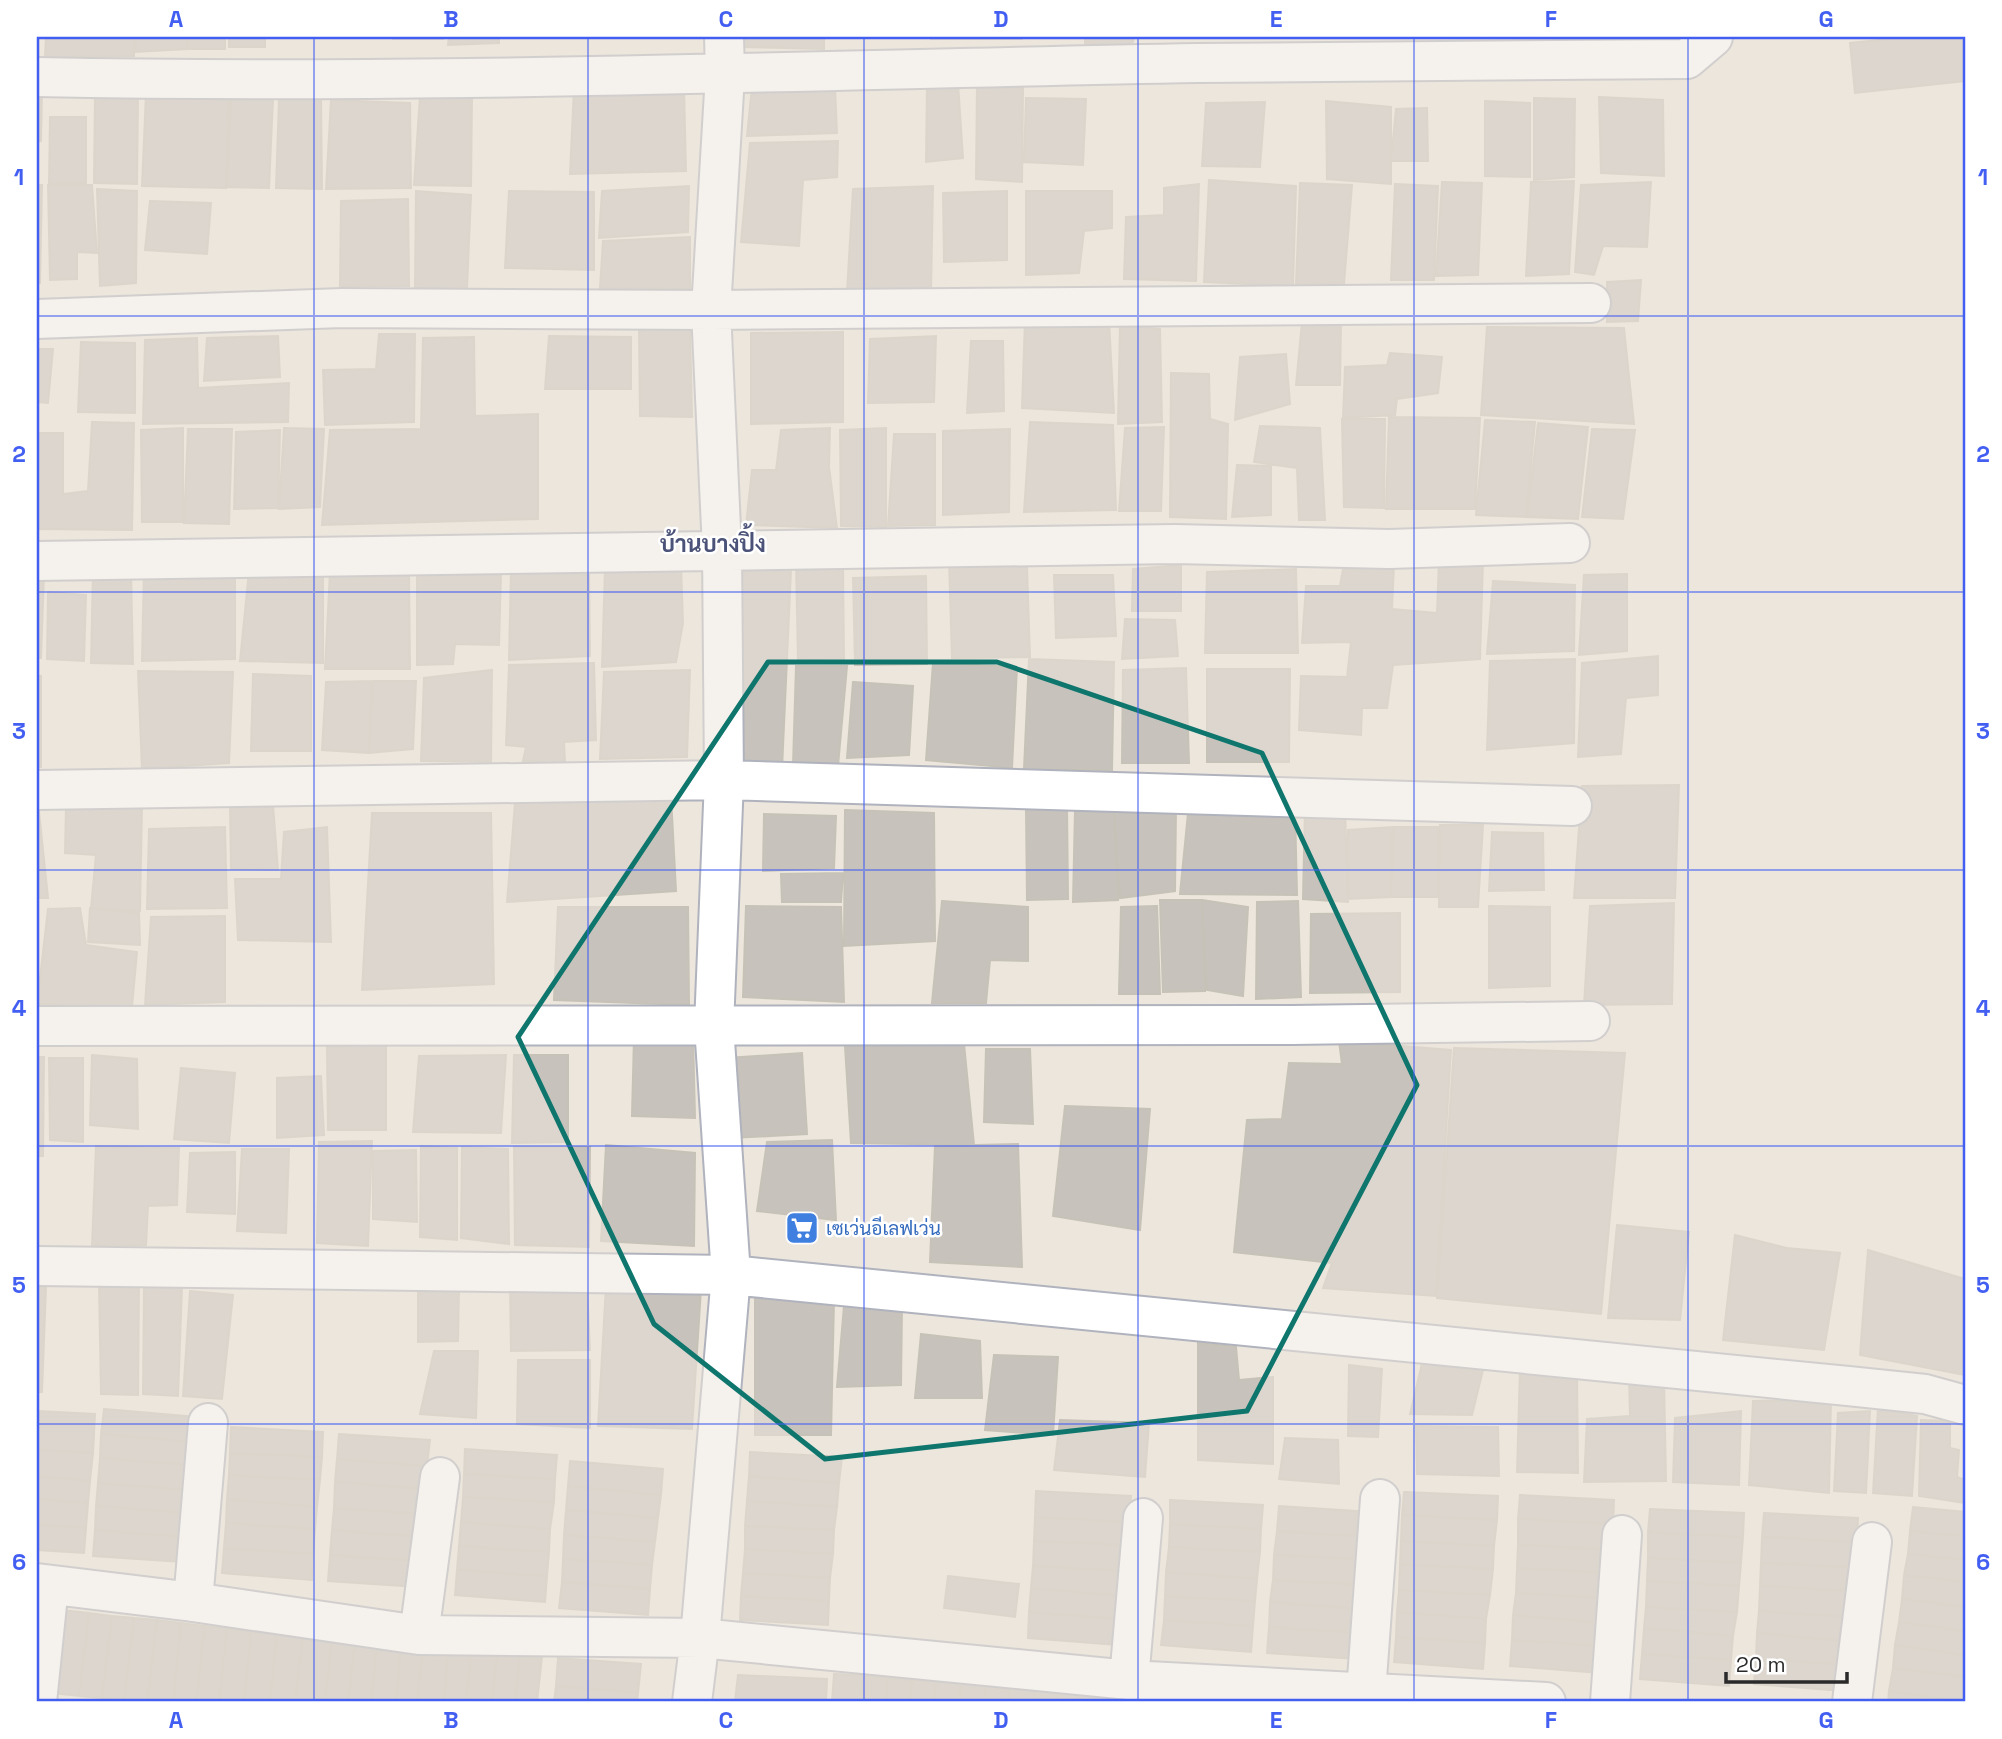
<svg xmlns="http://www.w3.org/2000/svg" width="2002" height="1739" font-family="'Space Grotesk',Sarabun,sans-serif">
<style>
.building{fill:#c7c3bc;stroke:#c7c2b7;stroke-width:2}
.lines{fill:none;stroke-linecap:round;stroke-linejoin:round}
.street-casing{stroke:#b0b3bd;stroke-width:42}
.street{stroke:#fff;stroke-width:38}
.marked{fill:none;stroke:#0f766e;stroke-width:5;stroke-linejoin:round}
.grid{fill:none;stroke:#435ff2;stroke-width:2;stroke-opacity:0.55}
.labels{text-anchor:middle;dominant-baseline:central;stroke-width:5;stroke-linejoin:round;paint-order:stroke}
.shop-label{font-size:19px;fill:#366cbe;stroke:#fff;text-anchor:start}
.quarter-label{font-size:23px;font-weight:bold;fill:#4c5379;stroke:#fff}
.neatline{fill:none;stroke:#435ff2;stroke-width:2.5}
.grid-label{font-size:23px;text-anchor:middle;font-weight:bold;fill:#435ff2}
</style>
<rect width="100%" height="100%" fill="#ece6dd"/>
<path class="building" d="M46,37H134V56L45,57Z
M136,37H187V49L135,52Z
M188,37H225V49H187Z
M229,37H265V47H229Z
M393,37H443V39H393Z
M449,37H499V43L448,45Z
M741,37H824V49L741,47Z
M931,37H1022V39H931Z
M1085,37H1134L1132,45L1085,44Z
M1908,37H1965V81L1855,93L1850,43Z
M958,83L963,158L926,162L927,85Z
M752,87H835L837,133L747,136Z
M977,87L1023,88L1022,182L976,179Z
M574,88H684L686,171L570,174Z
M37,93H42L41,141L37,142Z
M95,93L138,96L137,184L94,183Z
M146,93L229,96L226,188L142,186Z
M231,96L273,99L269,188L227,187Z
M420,96L472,97L471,186L414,185Z
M1599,97L1663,100L1664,176L1601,173Z
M1026,98L1086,99L1083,165L1024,162Z
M1534,98L1575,99L1574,177L1534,180Z
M279,99H321L322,189L276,188Z
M331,100L410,103L411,188L326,189Z
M1326,101L1391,107V184L1327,179Z
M1485,101L1530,103V177L1485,176Z
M1265,102L1260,167L1202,166L1206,103Z
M1427,108L1428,161H1391L1396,109Z
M50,117H86V183L49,184Z
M838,141L837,177L803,180L799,246L741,242L750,143Z
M1209,180L1296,186L1293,286L1204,282Z
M1574,181L1569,274L1526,276L1531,182Z
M1442,182L1482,183L1478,275L1436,276Z
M1651,182L1647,247L1603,246L1594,275L1575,272L1581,185Z
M1300,183L1352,185L1344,284H1296Z
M1199,184L1196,281L1124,279L1126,217L1164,215V188Z
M1395,184L1438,186L1434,280H1391Z
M37,185H42L40,283H37Z
M48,185H92L97,253L77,252V279L50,280Z
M689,186L688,232L599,238L602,191Z
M933,186L931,292H847L853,189Z
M97,189L137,191L136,283L100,286Z
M416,191L471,195L467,289L415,288Z
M509,191L594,192V270L505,268Z
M1007,191V260L944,262L943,193Z
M1026,191H1112V228L1084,231L1079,273L1026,275Z
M408,199L409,286H340L341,201Z
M150,201L211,203L207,254L145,250Z
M690,237V289L600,288L603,241Z
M1641,280L1638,321L1607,322V282Z
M1025,320L1109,321L1114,413L1022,408Z
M1341,320L1340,385H1296L1302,322Z
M1120,325L1160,329L1162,422L1118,424Z
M1487,327L1624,328L1634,424L1481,415Z
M639,328H690L692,417L640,416Z
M843,332V422L751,424V333Z
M379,334H415L414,422L325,425L323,370L376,369Z
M278,336L280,377L204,381L207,338Z
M549,336L631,337V389H545Z
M936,336L934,402L868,403L870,339Z
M474,337L475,416L538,414V519L322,525L330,430L421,429L423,338Z
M197,338L198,388L289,383L288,422L143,424L145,340Z
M971,341H1003L1004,411L967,413Z
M81,342L135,343V413L78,412Z
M37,349H53L48,403L37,402Z
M1390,353L1442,357L1438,393L1397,399L1395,415L1343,418L1345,367L1387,365Z
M1286,354L1290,404L1235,420L1240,357Z
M1171,373L1209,374L1210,419L1228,424L1226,519L1170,517Z
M1389,417L1480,418L1475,509H1386Z
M1342,419H1385L1384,508L1344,507Z
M1485,420L1535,422L1526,517L1476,515Z
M92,422L134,423L132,530L37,529V433H63V494L88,491Z
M1030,422L1113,425L1116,510L1024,512Z
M1538,423L1588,427L1578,519L1527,517Z
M1260,426L1320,428L1325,520H1299L1297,468L1254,462Z
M1164,427L1161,511H1119L1125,428Z
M183,428V522H142L141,430Z
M284,428L324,429L320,507L279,509Z
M830,428L829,467L837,528L746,525L752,470H776L781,430Z
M886,428V527L841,526L840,430Z
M188,429H232L229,524L184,523Z
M1010,429L1009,512L943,515V431Z
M1592,429L1635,430L1623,519L1582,517Z
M280,430L278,508L234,509L236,432Z
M894,434H935V525L888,526Z
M1237,465L1271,466V515L1232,517Z
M1483,560L1480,659L1393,665L1387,708H1362L1361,735L1299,730L1301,676L1347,677L1351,642L1302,643L1306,586H1340L1344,563L1394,565L1392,609L1437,613L1439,561Z
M796,561L843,567L844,661L798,660Z
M949,561L1027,567L1030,657L952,658Z
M1181,565V611H1132L1133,569Z
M681,567L683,623L676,662L602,667L605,569Z
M741,567L791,570L782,769L739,770Z
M235,568V659L142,661L144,569Z
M417,569L501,572L499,645L455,644L453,664L417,665Z
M1296,569L1298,653H1205L1207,572Z
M93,570L131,571L133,664L91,663Z
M511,570L589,575L590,656L509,660Z
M249,571L323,572V663L240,661Z
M330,572H409L410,669H325Z
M1627,574V651L1579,655L1584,575Z
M37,575H44L41,658H37Z
M1054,575H1113L1116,636L1056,638Z
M926,576L927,664L855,665L853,578Z
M1493,581L1575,585L1574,651L1487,654Z
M48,592L86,595L84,661L47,659Z
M1125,619L1175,620L1178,656L1122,659Z
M1658,656V695L1626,698L1621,754L1578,757L1582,663Z
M1029,659L1114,662L1112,770L1024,769Z
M1575,659L1574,743L1487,750L1490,661Z
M594,663L596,740L564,742L565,763L523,761L526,747L506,745L509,665Z
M933,663L1017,667L1012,768L926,760Z
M796,666H847L838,766L793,765Z
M1186,668L1189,763H1122L1123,670Z
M1207,669H1290L1289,762H1207Z
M492,670L491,762L421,761L424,678Z
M690,670L687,757L600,759L604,672Z
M138,671L233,672L229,763L142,769Z
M253,674L311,676V751H251Z
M37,676H41V767L37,768Z
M372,681L369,753L322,750L326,682Z
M373,681H416L413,749L369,753Z
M853,682L913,686L909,755L847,758Z
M1679,785L1675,898H1574L1582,786Z
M671,796L676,891L507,902L515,803Z
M37,802H38L48,898H37Z
M1189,803L1295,808L1297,895L1180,894Z
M230,804L273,805L278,870L231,869Z
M66,806L142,807L140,911L91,908L96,855L65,853Z
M1026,807H1067L1068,899L1027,900Z
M1305,807H1345L1348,902L1303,899Z
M1176,808L1175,891L1120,898L1114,810Z
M845,810L934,813L935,941L844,946Z
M1075,810H1114L1118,900L1073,902Z
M372,813H491L494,984L362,990Z
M764,814L836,816L834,868L763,871Z
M1440,825H1483L1478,907H1439Z
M225,827L227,908L147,909L149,829Z
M327,827L331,942L238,940L235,879H281L284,832Z
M1392,827L1391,897L1348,899V830Z
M1394,827H1438V897H1391Z
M1492,832L1543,833L1544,890L1489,891Z
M843,873L841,902H782L781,874Z
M1160,900H1202L1205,991L1163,992Z
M1202,900L1248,907L1243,996L1207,990Z
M942,901L1028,907V961L990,960L986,1003H932Z
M1298,901L1301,997L1256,999L1257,902Z
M1674,903L1672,1004L1584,1005L1590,906Z
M746,906L841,907L844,1002L743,997Z
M1157,906L1160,994H1119L1121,907Z
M1489,906L1550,907V986L1489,988Z
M558,907H688L689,1005L554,1000Z
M80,908L86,945L137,952L132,1007L37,1004L48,909Z
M90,908L139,913L140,945L88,942Z
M1400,913V992L1310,993L1311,914Z
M225,916V1002L145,1005L151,917Z
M634,1037H693L695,1118L632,1116Z
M1339,1041L1451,1050L1436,1296L1323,1288L1332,1263L1234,1252L1247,1120L1282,1119L1289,1063L1342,1064Z
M386,1044V1130H328L327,1047Z
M964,1044L974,1145L851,1143L845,1046Z
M1454,1048L1625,1053L1601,1314L1437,1298Z
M986,1049H1030L1033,1124L984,1122Z
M802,1053L807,1134L732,1138L727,1058Z
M92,1055L137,1059L138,1129L90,1125Z
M506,1055L501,1133L413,1132L419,1056Z
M514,1055H568V1142L512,1143Z
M37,1057H44L43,1156H37Z
M49,1058H83V1142L50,1140Z
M181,1068L235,1073L229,1143L174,1139Z
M321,1076L324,1135L277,1138V1078Z
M1065,1106L1150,1109L1140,1230L1053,1216Z
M832,1140L836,1220L757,1211L767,1142Z
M372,1141L368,1246L317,1243L319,1142Z
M1018,1144L1022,1267L930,1262L935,1146Z
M606,1145L695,1153L694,1246L601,1241Z
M96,1146L179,1148L177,1205L148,1206L146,1245L92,1246Z
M421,1146L457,1148V1240L420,1237Z
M462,1147L508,1149L509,1244L461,1238Z
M514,1147H590L589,1247L515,1245Z
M242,1149H289L286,1233L237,1231Z
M416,1150L417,1222L373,1219V1151Z
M235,1152V1214L187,1212L190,1153Z
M1617,1225L1689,1232L1680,1320L1608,1318Z
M1735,1235L1787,1248L1840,1253L1824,1350L1723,1340Z
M1868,1250L1965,1279V1375L1860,1355Z
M510,1282L587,1284L590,1350L511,1351Z
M418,1283L459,1285L458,1341L418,1342Z
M99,1285L139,1286L138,1395L101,1394Z
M144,1286L182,1287L178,1396L143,1394Z
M606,1286L701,1289L692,1429L598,1426Z
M37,1287H46L42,1392H37Z
M190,1291L233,1295L222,1399L183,1396Z
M755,1294L834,1300L831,1435H755Z
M844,1306H902L901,1385L837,1387Z
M921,1334L980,1341L982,1398H915Z
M1198,1343L1236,1347L1239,1380L1273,1377V1464L1198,1460Z
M434,1351H478L476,1418L420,1414Z
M994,1355L1058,1357L1053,1435L985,1430Z
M1424,1355L1484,1366L1472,1415L1410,1414Z
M518,1360H590V1428L517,1424Z
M1349,1365L1382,1369L1378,1437L1348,1436Z
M1520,1368L1577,1372L1578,1473L1517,1472Z
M1629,1376L1664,1378L1666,1481L1584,1482L1587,1419L1630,1416Z
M1831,1399L1829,1493L1749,1485L1753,1401Z
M1878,1408L1917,1416L1912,1496L1873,1493Z
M104,1409L197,1417L194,1442L101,1434Z
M37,1411L95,1414L93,1453L37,1450Z
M1741,1411L1739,1485L1673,1482L1675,1418Z
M1870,1411L1866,1493L1834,1491L1838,1413Z
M1060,1420L1149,1423L1145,1477L1054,1470Z
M1921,1420L1950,1421V1448L1959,1450L1957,1477L1965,1480V1503L1919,1496Z
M1416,1426L1498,1427L1499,1476L1417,1474Z
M231,1427L323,1432L322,1457L230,1453Z
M101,1434L194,1442L192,1465L100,1458Z
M339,1434L430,1440L427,1466L337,1459Z
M1285,1438L1338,1440L1339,1484L1279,1479Z
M465,1449L557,1455L555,1479L464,1474Z
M37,1450L93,1453L90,1481L37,1476Z
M750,1452L842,1457L839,1483L749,1476Z
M230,1453L322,1457L320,1480L229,1475Z
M100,1458L192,1465L189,1490L98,1483Z
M337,1459L427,1466L426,1489L335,1482Z
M570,1461L663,1469L661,1495L568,1486Z
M464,1474L555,1479L554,1502L463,1497Z
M229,1475L320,1480L317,1507L227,1499Z
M37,1476L90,1481L88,1503L37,1499Z
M749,1476L839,1483L837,1507L747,1501Z
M335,1482L426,1489L423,1514L334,1508Z
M98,1483L189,1490L187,1513L96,1506Z
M568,1486L661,1495L658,1518L566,1510Z
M1036,1491L1131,1496L1128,1522L1035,1517Z
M1404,1492L1498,1496L1497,1520L1402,1515Z
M1520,1495L1614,1500L1613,1524L1518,1519Z
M463,1497L554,1502L550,1529L461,1522Z
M37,1499L88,1503L86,1528L37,1524Z
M227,1499L317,1507L315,1529L226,1523Z
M1170,1500L1263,1505L1261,1529L1170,1524Z
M747,1501L837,1507L834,1530L745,1526Z
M96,1506L187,1513L184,1537L95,1530Z
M1279,1506L1372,1512L1370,1537L1277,1531Z
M1913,1507L1965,1512V1536L1910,1531Z
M334,1508L423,1514L421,1537L332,1530Z
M1650,1509L1744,1513L1743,1537L1648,1532Z
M566,1510L658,1518L655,1542L564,1535Z
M1764,1513L1858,1518L1857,1542L1762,1537Z
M1402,1515L1497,1520L1494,1546L1401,1541Z
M1035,1517L1128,1522L1127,1545L1034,1541Z
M1518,1519L1613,1524L1611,1550L1518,1545Z
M461,1522L550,1529L549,1552L459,1546Z
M226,1523L315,1529L313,1554L224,1548Z
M37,1524L86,1528L84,1553L37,1550Z
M1170,1524L1261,1529L1260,1552L1169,1547Z
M745,1526L834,1530L833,1554L745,1549Z
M95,1530L184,1537L182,1562L93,1556Z
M332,1530L421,1537L419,1561L330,1555Z
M1277,1531L1370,1537L1366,1559L1274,1555Z
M1910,1531L1965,1536V1560L1908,1554Z
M1648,1532L1743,1537L1741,1563L1648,1558Z
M564,1535L655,1542L652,1565L563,1559Z
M1762,1537L1857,1542L1854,1567L1761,1563Z
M1034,1541L1127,1545L1123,1571L1033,1566Z
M1401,1541L1494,1546L1493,1569L1400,1564Z
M1518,1545L1611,1550L1609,1573L1517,1568Z
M459,1546L549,1552L547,1576L457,1570Z
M1169,1547L1260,1552L1257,1579L1166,1572Z
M224,1548L313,1554L312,1580L222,1573Z
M745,1549L833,1554L830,1578L743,1573Z
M1908,1554L1965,1560V1582L1904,1575Z
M330,1555L419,1561L417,1587L328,1581Z
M1274,1555L1366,1559L1363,1585L1273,1580Z
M1648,1558L1741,1563L1739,1586L1647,1581Z
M563,1559L652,1565L650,1589L562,1582Z
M1761,1563L1854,1567L1853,1591L1760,1586Z
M1400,1564L1493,1569L1490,1595L1399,1590Z
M1033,1566L1123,1571L1120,1596L1031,1588Z
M1517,1568L1609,1573L1606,1598L1516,1593Z
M457,1570L547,1576L545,1602L455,1595Z
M1166,1572L1257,1579L1255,1601L1165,1596Z
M743,1573L830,1578L829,1601L741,1596Z
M1904,1575L1965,1582V1607L1902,1599Z
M948,1576L1019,1584L1015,1617L944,1608Z
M1273,1580L1363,1585L1360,1609L1270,1602Z
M1647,1581L1739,1586L1737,1612L1646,1607Z
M562,1582L650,1589L648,1615L559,1608Z
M1760,1586L1853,1591L1850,1617L1759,1611Z
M1031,1588L1120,1596L1119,1619L1029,1612Z
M1399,1590L1490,1595L1486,1619L1397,1612Z
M1516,1593L1606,1598L1603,1623L1513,1615Z
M741,1596L829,1601L828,1625L740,1620Z
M1165,1596L1255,1601L1253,1626L1164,1620Z
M1902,1599L1965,1607V1631L1899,1622Z
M1270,1602L1360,1609L1358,1633L1269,1627Z
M1646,1607L1737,1612L1733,1636L1644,1628Z
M62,1610L89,1613L79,1696L52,1693Z
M1759,1611L1850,1617L1846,1641L1757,1633Z
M1029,1612L1119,1619L1117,1645L1028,1638Z
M1397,1612L1486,1619L1485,1643L1396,1637Z
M89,1613L112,1616L102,1698L79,1696Z
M1513,1615L1603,1623L1601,1646L1512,1640Z
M112,1616L134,1618L124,1701L102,1698Z
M134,1618L157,1620L147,1702L124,1701Z
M157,1620L181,1623L173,1702H147Z
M1164,1620L1253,1626L1251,1652L1161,1645Z
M1899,1622L1965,1631V1655L1895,1645Z
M181,1623L205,1626L196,1702H173Z
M205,1626L227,1628L219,1702H196Z
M1269,1627L1358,1633L1356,1659L1267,1653Z
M227,1628L251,1631L244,1702H219Z
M1644,1628L1733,1636L1731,1660L1642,1654Z
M251,1631L277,1633L270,1702H244Z
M277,1633L303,1635L295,1702H270Z
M1757,1633L1846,1641L1845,1665L1756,1658Z
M303,1635L332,1639L325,1702H295Z
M1396,1637L1485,1643L1483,1669L1394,1662Z
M332,1639L355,1641L348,1702H325Z
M1512,1640L1601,1646L1599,1673L1510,1666Z
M355,1641L377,1643L371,1702H348Z
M377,1643L401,1645L396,1702H371Z
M401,1645L423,1647L417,1702H396Z
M1895,1645L1965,1655V1677L1893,1668Z
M423,1647L448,1649L444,1702H417Z
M448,1649L471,1652L466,1702H444Z
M471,1652L497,1654L492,1702H466Z
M497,1654L520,1655L515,1702H492Z
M1642,1654L1731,1660L1729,1686L1640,1679Z
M520,1655L542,1657L537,1702H515Z
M558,1658L641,1664L638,1693L556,1686Z
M1756,1658L1845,1665L1843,1691L1754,1684Z
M1893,1668L1965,1677V1702L1889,1691Z
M834,1674L864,1675L861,1702H832Z
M738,1675L827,1679L826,1702L735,1701Z
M864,1675L888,1678L886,1702H861Z
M888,1678L912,1680L910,1702H886Z
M912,1680L936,1681L934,1702H910Z
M936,1681L961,1682L959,1702H934Z
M961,1682L985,1684L984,1702H959Z
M985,1684L1009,1686L1008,1702H984Z
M556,1686L638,1693L637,1702H554Z
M1009,1686L1035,1688L1034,1702H1008Z
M1035,1688L1057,1689L1056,1702H1034Z
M1057,1689H1081L1080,1702H1056Z
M1081,1689L1106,1692L1105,1702H1080Z
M1889,1691L1965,1702H1888Z
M1106,1692L1129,1694V1702H1105Z"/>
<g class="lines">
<defs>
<path id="street" d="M37,77C424,85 811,70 1198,63C1361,61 1524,60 1687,59L1713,37
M37,319L342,308L711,310L1591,303
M37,561L1175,544L1389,549L1570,543
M37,790L724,780L1572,806
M37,1026L1292,1025L1590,1021
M37,1266L731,1275L1848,1386L1925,1394L1965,1405
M37,1583L193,1602L419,1635L700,1638L1129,1680L1546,1702
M193,1602L208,1423
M419,1635L440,1477
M1129,1680L1143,1518
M1366,1693L1380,1499
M37,1702L49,1585
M692,1702L700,1638L731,1275L714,1026L724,780L722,550L711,310L725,75L724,37
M1610,1702L1622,1535
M1852,1702L1872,1542"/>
</defs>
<use href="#street" class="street-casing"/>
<use href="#street" class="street"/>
</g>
<path d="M0 0H2002V1739H0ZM768,662H997L1262,753L1417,1085L1247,1411L825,1459L654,1324L518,1037Z" fill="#ece6dd" fill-opacity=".55" fill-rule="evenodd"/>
<path class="marked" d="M768,662H997L1262,753L1417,1085L1247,1411L825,1459L654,1324L518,1037Z"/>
<path class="grid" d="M314,37V1702M588,37V1702M864,37V1702M1138,37V1702M1414,37V1702M1688,37V1702M37,316H1965M37,592H1965M37,870H1965M37,1146H1965M37,1424H1965"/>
<defs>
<symbol id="supermarket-square" viewBox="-11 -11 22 22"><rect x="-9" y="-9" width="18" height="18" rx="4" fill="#3f7fe0" stroke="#fff"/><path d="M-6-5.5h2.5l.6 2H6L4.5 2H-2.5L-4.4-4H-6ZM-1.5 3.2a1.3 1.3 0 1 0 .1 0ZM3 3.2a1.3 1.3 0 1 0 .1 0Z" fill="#fff"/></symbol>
</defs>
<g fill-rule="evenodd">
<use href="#supermarket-square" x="783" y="1209" width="38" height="38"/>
</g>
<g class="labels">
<g class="shop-label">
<text x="826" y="1228">เซเว่นอีเลฟเว่น</text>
</g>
<g class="quarter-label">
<text x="713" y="544">บ้านบางปิ้ง</text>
</g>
</g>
<rect width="2002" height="1739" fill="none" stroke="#ffffff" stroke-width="77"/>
<path d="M1726 1672v10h121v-10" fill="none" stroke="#2a2a2a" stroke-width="3.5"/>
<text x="1736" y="1672" font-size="21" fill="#2a2a2a" stroke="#ffffff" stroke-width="5" paint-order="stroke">20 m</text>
<rect x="38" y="38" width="1926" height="1662" class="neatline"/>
<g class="grid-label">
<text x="176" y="27">A</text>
<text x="451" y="27">B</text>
<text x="726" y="27">C</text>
<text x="1001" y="27">D</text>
<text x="1276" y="27">E</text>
<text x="1551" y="27">F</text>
<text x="1826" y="27">G</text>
<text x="19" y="185">1</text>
<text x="1983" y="185">1</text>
<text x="19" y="462">2</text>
<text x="1983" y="462">2</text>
<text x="19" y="739">3</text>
<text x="1983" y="739">3</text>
<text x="19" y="1016">4</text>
<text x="1983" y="1016">4</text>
<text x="19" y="1293">5</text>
<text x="1983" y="1293">5</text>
<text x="19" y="1570">6</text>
<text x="1983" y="1570">6</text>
<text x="176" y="1728">A</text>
<text x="451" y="1728">B</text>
<text x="726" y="1728">C</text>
<text x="1001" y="1728">D</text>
<text x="1276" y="1728">E</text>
<text x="1551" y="1728">F</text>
<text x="1826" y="1728">G</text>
</g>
</svg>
